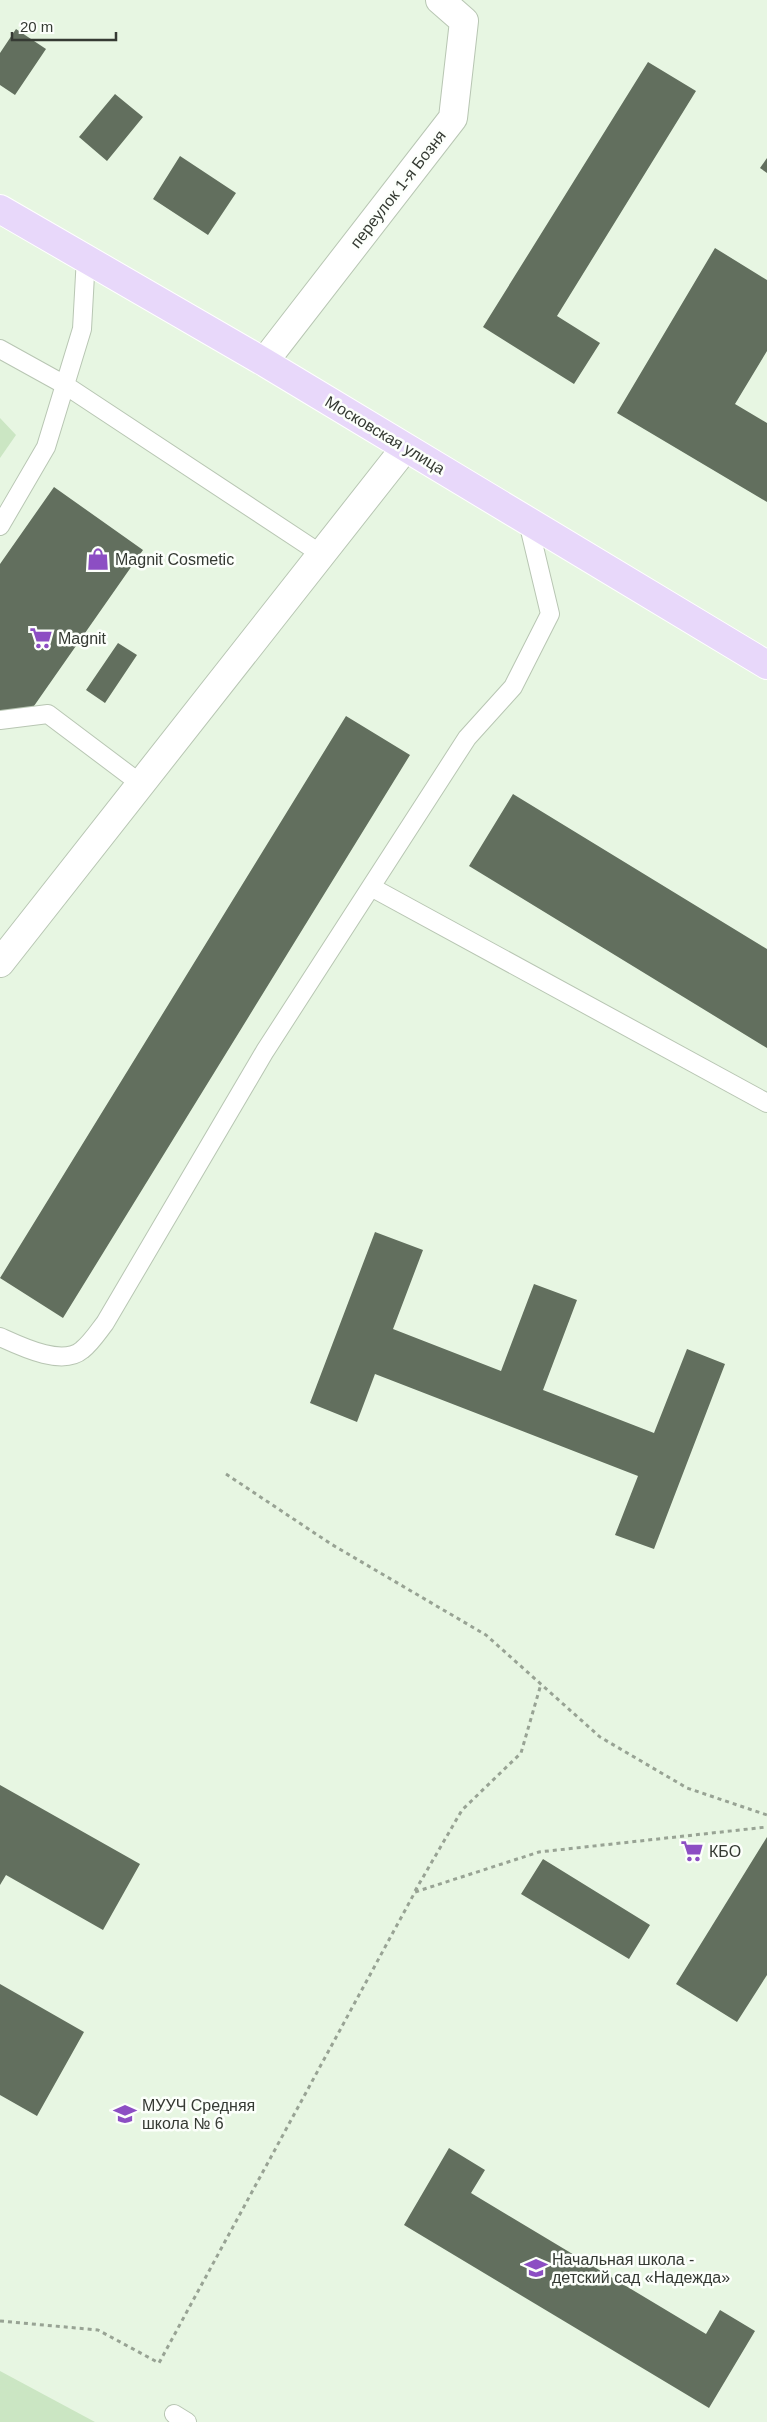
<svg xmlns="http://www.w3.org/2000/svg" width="767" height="2422" font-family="Arial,sans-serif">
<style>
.green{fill:#cbe6c3}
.building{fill:#626f5e}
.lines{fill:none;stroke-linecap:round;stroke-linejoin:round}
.service-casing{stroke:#b8c6b3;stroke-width:20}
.minor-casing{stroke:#b8c6b3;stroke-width:30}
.primary-casing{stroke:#fff;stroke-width:30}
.path{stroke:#98a394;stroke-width:3;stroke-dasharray:4 4;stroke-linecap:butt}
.service{stroke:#fff;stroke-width:18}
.minor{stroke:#fff;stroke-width:28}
.primary{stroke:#e8d8fa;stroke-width:28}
.labels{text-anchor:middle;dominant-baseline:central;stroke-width:5;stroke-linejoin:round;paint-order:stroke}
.street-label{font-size:16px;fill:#353a33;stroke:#fcfffb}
.poi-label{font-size:16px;fill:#353a33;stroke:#fcfffb;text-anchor:start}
</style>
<rect width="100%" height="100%" fill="#e7f6e2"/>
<path class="green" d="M0,418L16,435L0,458Z
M0,2371L95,2422H0Z"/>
<path class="building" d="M16,29L46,49L15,95L0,85V53Z
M648,62L696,91L557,316L600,343L574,384L483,327Z
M115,94L143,117L107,161L79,137Z
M180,156L236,193L208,235L153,199Z
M767,158V173L760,168Z
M715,248L767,280V351L735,404L767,423V502L617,413Z
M54,487L143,550L20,726L0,712V564Z
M118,643L137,655L105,703L86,690Z
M346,716L410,755L63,1318L0,1278Z
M513,794L767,949V1048L469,866Z
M375,1232L423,1250L393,1329L501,1371L534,1284L577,1300L543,1390L654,1433L687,1349L725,1364L654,1549L615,1535L638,1476L375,1374L357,1422L310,1403Z
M0,1785L140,1864L103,1930L6,1875L0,1885Z
M767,1837V1975L737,2022L676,1984Z
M543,1859L650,1925L629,1959L521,1894Z
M0,1984L84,2032L37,2116L0,2095Z
M449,2148L485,2170L471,2193L706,2334L720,2310L755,2331L709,2408L404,2225Z"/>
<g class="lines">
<defs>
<path id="service" d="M0,349L65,385L321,554
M0,526L46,447L82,329L86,257
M0,720L48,714L141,784
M371,887L767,1103
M0,1337C20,1346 62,1367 82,1350C91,1343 98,1332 105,1323L265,1051L467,738L513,687L550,614L528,522
M174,2414L187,2422"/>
<path id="minor" d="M264,362L453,118L464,21L440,0
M0,963L405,448"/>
<path id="primary" d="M0,209L264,362L767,665"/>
</defs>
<use href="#service" class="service-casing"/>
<use href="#minor" class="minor-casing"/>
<use href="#primary" class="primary-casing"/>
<path class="path" d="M226,1474L331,1544L486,1635L600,1737L687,1788L767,1815
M415,1891L462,1810L521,1753L541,1684
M0,2321L98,2330L159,2363L415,1892L539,1852L767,1827"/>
<use href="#service" class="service"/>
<use href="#minor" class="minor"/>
<use href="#primary" class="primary"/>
</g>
<defs>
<symbol id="shop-bare" viewBox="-9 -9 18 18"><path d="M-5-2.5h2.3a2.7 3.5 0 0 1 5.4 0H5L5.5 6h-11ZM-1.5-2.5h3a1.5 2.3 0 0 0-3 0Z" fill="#8c4ec3" stroke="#fcfffb" stroke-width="2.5" paint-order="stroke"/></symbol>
<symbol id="supermarket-bare" viewBox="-9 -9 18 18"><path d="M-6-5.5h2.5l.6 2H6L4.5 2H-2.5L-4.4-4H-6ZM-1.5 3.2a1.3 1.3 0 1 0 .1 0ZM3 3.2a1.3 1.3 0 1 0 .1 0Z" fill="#8c4ec3" stroke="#fcfffb" stroke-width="2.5" paint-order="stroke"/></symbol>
<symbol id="school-bare" viewBox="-9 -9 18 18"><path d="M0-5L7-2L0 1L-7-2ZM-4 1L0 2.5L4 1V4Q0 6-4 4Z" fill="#8c4ec3" stroke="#fcfffb" stroke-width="2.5" paint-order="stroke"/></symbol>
</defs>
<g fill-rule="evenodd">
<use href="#shop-bare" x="82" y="543" width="32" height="32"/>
<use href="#supermarket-bare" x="25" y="622" width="32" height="32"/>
<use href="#supermarket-bare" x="676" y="1835" width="32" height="32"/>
<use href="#school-bare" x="109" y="2098" width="32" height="32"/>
<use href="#school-bare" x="520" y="2252" width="32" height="32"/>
</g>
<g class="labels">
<g class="street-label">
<text transform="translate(398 189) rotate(-52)">переулок 1-я Бозня</text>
<text transform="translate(385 435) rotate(31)">Московская улица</text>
</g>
<g class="poi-label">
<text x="115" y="559">Magnit Cosmetic</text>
<text x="58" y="638">Magnit</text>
<text x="709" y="1851">КБО</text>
<text x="142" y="2105">МУУЧ Средняя<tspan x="142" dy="18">школа № 6</tspan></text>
<text x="552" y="2259">Начальная школа -<tspan x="552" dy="18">детский сад «Надежда»</tspan></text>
</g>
</g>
<path d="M12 32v8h104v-8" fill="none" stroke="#353a33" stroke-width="2.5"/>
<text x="20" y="32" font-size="15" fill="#353a33" stroke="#fcfffb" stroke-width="4" paint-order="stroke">20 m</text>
</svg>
